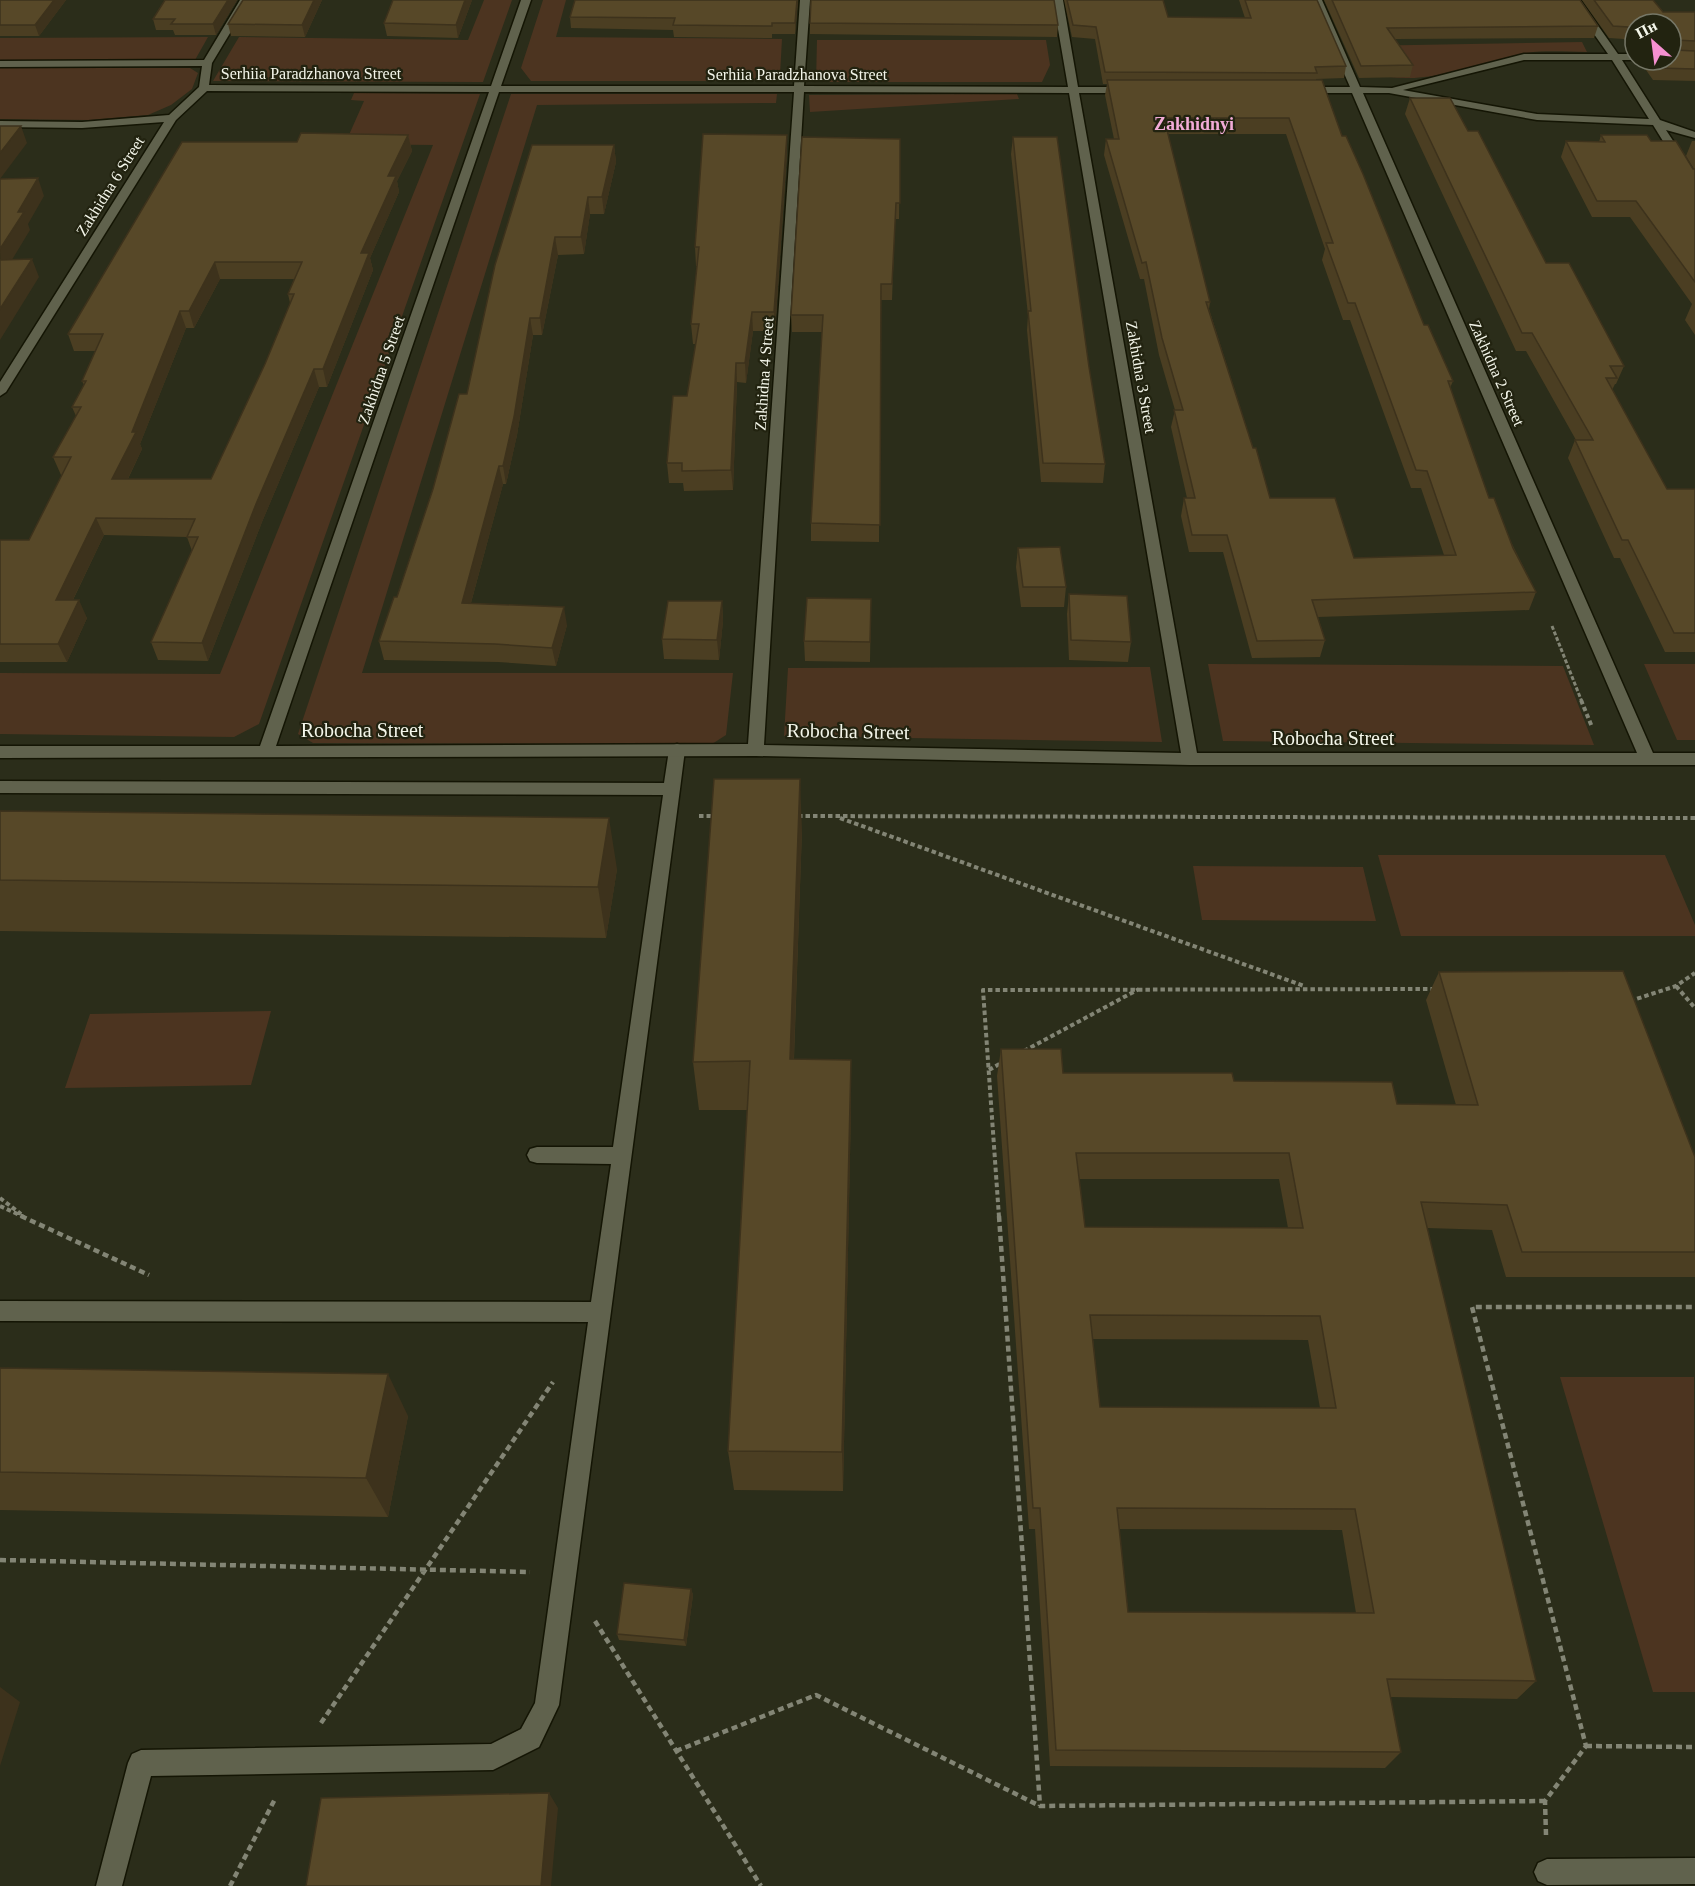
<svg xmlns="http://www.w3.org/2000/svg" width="1695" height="1886" font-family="Georgia,serif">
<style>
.green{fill:#4c3420}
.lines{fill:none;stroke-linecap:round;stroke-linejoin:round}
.lane-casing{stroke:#141504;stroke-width:3}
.street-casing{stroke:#141504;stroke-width:3}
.path-far2{stroke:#838575;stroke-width:3;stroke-dasharray:4 2;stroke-linecap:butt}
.path-far1{stroke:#838575;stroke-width:4;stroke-dasharray:4.5 3;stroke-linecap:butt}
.path{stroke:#838575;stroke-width:4.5;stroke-dasharray:6 4;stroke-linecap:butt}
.lane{fill:#60624d;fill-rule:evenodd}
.street{fill:#60624d;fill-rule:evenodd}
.wall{fill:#4b3e22;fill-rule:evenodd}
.shaded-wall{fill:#3d321c}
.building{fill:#574828;stroke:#3d321c;stroke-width:1.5;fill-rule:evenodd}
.labels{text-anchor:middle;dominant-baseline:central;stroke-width:4.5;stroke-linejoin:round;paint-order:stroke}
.far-street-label{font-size:16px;fill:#f4f6ea;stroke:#222310}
.far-quarter-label{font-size:18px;font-weight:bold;fill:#f2abd7;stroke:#222310}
.street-label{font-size:20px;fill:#f4f6ea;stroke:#222310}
</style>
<rect width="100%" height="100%" fill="#2b2d1a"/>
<path class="green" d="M484,0H512L483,82L213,81L239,37L468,40Z
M543,0H566L556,37L782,39L780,75L750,81H531L521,68Z
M208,37L195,60H0V38Z
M817,40H1046L1050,65L1042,82H816Z
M1582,42L1587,52C1568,52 1546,50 1527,53C1473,63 1423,90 1368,72L1357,46Z
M0,68H190L198,73L192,89L171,105L148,115L88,120L0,119Z
M354,93L480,94L259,724L234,737L0,734V673L220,674L433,145L345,144L364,101L351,100Z
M511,94H777L776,103L537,105L362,673H733L726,735L712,744L313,743L298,734Z
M1017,94L1019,99L810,112L809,95Z
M1208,664L1563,666L1594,745L1223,741Z
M1644,664H1695V740H1677Z
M1150,667L1162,742L784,736L788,668Z
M1378,855H1665L1695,925V936H1401Z
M1193,866L1363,867L1376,921L1202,920Z
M271,1011L251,1085L65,1088L90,1014Z
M1560,1377H1694L1695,1692H1653Z"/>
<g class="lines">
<defs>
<path id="lane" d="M677,744L683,746L685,750L680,789L559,1705L539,1747L493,1770L151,1776L122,1886H96L128,1763L132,1754L141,1750L491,1744L521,1729L535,1703L588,1322L0,1321V1301L591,1302L611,1164L537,1163L530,1161L527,1155L530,1149L537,1147H613L663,795L0,793V781L664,783L669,750L671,746Z
M1695,1858V1884L1547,1885L1538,1881L1534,1872L1538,1863L1547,1859Z"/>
<path id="street" d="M240,0H250L212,63L209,85L491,86L521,0H531L501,86H794L800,0H810L804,86L1068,87L1053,0H1063L1078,87H1131L1136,90L1131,93H1079L1197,753H1637L1352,93H1302L1297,90L1302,87H1350L1312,0H1322L1360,87L1392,88L1524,54H1608L1570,0H1580L1618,54H1635V60H1622L1660,120L1695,132V138L1666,130L1695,174V186L1689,183L1653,125L1537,120L1389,93H1363L1653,753H1695V765H1190L756,756L0,758V746H260L489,92L207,91L176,120L6,392L0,396V382L164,122L82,128L0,127V121L82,122L169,115L199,87L202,66L0,67V61L204,60ZM1524,60H1612L1649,119L1537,114L1403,90ZM499,92H794L748,744L276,746ZM804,92L1069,93L1181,753L764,745Z"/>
</defs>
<use href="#lane" class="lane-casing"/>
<use href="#street" class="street-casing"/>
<path class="path-far2" d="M1552,626L1582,702"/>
<path class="path-far1" d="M1581,700L1592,727
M699,816H716
M798,816L1695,818
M840,818L1304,986
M1676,986L1695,1008
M1630,1001L1676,986L1695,973
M1024,1051L1139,989
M989,1070L1001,1063
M0,1198L21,1214
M0,1206L24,1217
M999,1217L983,990L1436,989"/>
<path class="path" d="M21,1216L149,1275
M999,1216L1040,1806
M0,1560L530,1572
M595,1621L761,1886
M321,1723L553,1382
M1586,1746L1695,1747
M676,1751L816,1695L1040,1806L1545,1801
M1546,1835L1545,1801L1586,1746L1472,1307H1695
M230,1886L275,1799"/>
<use href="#lane" class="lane"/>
<use href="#street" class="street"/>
</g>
<path class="wall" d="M0,0H66L39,36H0Z
M165,0H237L216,35H175L173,30H156L153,19Z
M243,0H322L305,37L231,36L228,24Z
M472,0L458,38L387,36L384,23Z
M798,0L795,34H772V38L674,37L673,30L571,28L570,17Z
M1064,0H1163L1168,17L1245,18L1239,0H1317L1346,66L1344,78L1316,79V80L1342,136L1424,325L1453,381L1450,388L1489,498L1536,592L1529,610L1318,617L1325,640L1320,657L1252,658L1223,552H1189L1181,516L1184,498H1187L1171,427L1175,410L1159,355L1144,279H1140L1104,155L1106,139H1114L1105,95L1107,84H1103L1095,39L1072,37ZM1168,134H1286L1325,249L1322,260L1343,320H1350L1411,488H1421L1444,555L1354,558L1270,498L1253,448L1209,309L1210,302Z
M1324,0H1580L1598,26L1594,38L1395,39L1413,65L1410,77L1359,78Z
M1582,0H1653L1663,12H1695V81L1653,80L1639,60H1671L1635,24V52H1633L1624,39L1609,38Z
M810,23L1058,25L1057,37L810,34Z
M1410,98L1468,131L1546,263L1624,366L1616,384H1615L1612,390L1667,489H1695V652H1665L1620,558H1614L1568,458L1575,440H1576L1526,351H1516L1405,114Z
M408,135L412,151L397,181L399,192L370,258L373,270L327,387H319L262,522L208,661L158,660L151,642L192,551L187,537L104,535L73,600L87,618L67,662H0V540H29L62,475H61L53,457L76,416L72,407L84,385L82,381L96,351H74L68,334L297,142ZM220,279H294L288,294L290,303L265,364L211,479H128L142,449L140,444L186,328H194Z
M1601,135L1651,141L1694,169L1686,156L1692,141H1695V335L1685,320L1692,304L1630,217H1592L1561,157L1566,141L1599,142Z
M1013,137L1089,367L1105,464L1103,483L1041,482L1027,330L1028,315L1011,154Z
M900,139L899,219H895L892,300H880L879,542L811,541V523L822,332H792L791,315Z
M614,145L616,162L604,214H590L584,254L558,255L542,335H533L517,435L506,484H503L471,603L567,625L556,666L498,662L384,660L379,641L397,597L467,394L495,265Z
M787,153L775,331H753L746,383L737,382L733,490L684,491L683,483H669L667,463L687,396L696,344H693L691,324L697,266H696L695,247Z
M1018,548L1066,587L1064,607H1021L1016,567Z
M1069,594L1131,642L1128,662L1069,660L1067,614Z
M871,599L870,662L805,661L804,641Z
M722,601L723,621L719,660L664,659L662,639Z
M0,811L617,869L606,938L0,931Z
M802,830L794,1059L851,1108L843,1491L734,1490L728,1451L747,1110H699L693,1062Z
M1439,972L1695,1157V1277H1506L1492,1230L1427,1228L1536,1681L1517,1699L1390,1697L1401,1752L1385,1768L1050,1766L1035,1529H1029L997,1076L1001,1049L1063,1073L1234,1081L1397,1104L1456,1105L1426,1000ZM1079,1179H1279L1288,1228L1085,1227ZM1093,1339L1308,1340L1320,1408L1100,1407ZM1119,1529L1342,1530L1356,1613L1128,1612Z
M0,1368L408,1416L388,1517L0,1510Z
M691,1589L693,1595L686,1646L619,1640L617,1634Z"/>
<path class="shaded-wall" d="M54,0H66L39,36L35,25Z
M228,0H237L216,35L213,24Z
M314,0H322L305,37L302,25Z
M465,0H472L458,38L456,25Z
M797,0H798L795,34V23Z
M21,126L27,143L0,179V153Z
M408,135L412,151L397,181L399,192L370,258L373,270L327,387L323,369L361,253L388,176Z
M787,135V153L775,331L774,312Z
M614,145L616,162L604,214L602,197Z
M38,178L44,196L28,224L30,230L1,278L0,249L18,212Z
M588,197L590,214L584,254L581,237Z
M555,237L558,255L542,335L540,318Z
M32,259L39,277L0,340V309Z
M215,262L220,279L194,328L189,311Z
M180,311L186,328L140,444L142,449L119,497L112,479Z
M752,312L753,331L746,383L745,363Z
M530,318L533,335L517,435L506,484L503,466Z
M736,363L737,382L733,490L731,470Z
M314,369L319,387L262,522L208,661L202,643L256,504Z
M499,466L503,484L466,621L462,603Z
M96,518L104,535L64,618L56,600Z
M79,600L87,618L67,662L58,644Z
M722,601L723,621L719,660L717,640Z
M564,607L567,625L556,666L552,648Z
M800,779L802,830L792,1107L790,1059Z
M609,818L617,869L606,938L598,887Z
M851,1060V1108L843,1491L842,1452Z
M388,1374L408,1416L388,1517L366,1478Z
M691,1589L693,1595L686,1646L684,1640Z
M0,1687L20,1702L0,1766Z
M549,1793L558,1808L551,1886H541Z"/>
<path class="building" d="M0,0H54L35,25H0Z
M165,0H228L213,24H171L175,19H153Z
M243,0H314L302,25L228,24Z
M393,0H465L456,25L384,23Z
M575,0H797L795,23H772V26L673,25L675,18L570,17Z
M811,0H1054L1058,25L810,23Z
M1067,0H1163L1168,17L1251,18L1245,0H1317L1346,66L1315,67L1317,73L1105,72L1096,27L1073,25Z
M1332,0H1580L1598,26L1387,28L1413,65L1361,66Z
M1594,0H1653L1663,12H1695V41L1675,40L1673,48L1675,50L1695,51V69L1657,68L1652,60H1671V24H1635V36L1628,27L1613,26Z
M1107,80H1322L1342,136H1346L1363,174L1424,325H1428L1453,381H1448L1489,498H1494L1513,548L1536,592L1312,600L1325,640L1257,641L1227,535H1192L1184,498H1195L1174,410H1183L1162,338L1146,262L1142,263L1106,139H1119ZM1164,118H1289L1333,243H1326L1348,303H1355L1416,470L1427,471L1456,555L1354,558L1335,498H1270L1256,448H1253L1206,302H1210Z
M1410,98H1450L1468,131H1478L1546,263H1569L1624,366H1610L1617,378H1606L1667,489H1695V633H1674L1628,540H1622L1575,440H1593L1532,333H1522Z
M0,126H21L0,153Z
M301,133L408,135L388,176H396L361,253H369L323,369H314L256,504L202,643L151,642L198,537H187L195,519L96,518L56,600H79L58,644H0V540H29L71,457H53L81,407H72L86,381H82L103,334H68L182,142H297ZM215,262H302L288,294H294L265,364L211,479H112L136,432H132L180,311H189Z
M703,134L787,135L774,312H752L745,363H736L731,470L682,471V463H667L673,396H687L699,324H691L699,247H695Z
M1601,135H1647L1651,141H1676L1693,169H1695V282L1636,201H1597L1566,141L1605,142Z
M802,137L900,139V203H896L892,284H881L880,525L811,523L823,315H791Z
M1013,137H1057L1089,367L1105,464L1043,463L1028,311H1031Z
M532,145H614L602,197H588L581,237H555L540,318H530L514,417L503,466H499L462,603L564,607L552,648L495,644L379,641L394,597H397L433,489L459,394H467L495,265Z
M38,178L18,212H24L0,249V179Z
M32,259L0,309V260Z
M1060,547L1066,587H1023L1018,548Z
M1069,594L1127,596L1131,642L1071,640Z
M807,598L871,599L870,642L804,641Z
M668,601H722L717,640L662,639Z
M714,779H800L790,1059L851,1060L842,1452L728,1451L750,1061L693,1062Z
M0,811L609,818L598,887L0,880Z
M1623,971L1695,1157V1252H1522L1507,1205L1421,1202L1536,1681L1387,1679L1401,1752L1056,1750L1040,1508H1033L1001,1049H1061L1063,1073H1232L1234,1081L1392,1082L1397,1104L1478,1105L1439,972ZM1076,1153H1289L1303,1228L1085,1227ZM1090,1315L1320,1316L1336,1408L1100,1407ZM1117,1508L1355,1509L1374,1613L1128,1612Z
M0,1368L388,1374L366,1478L0,1472Z
M624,1583L691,1589L684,1640L617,1634Z
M549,1793L541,1886H306L321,1798Z"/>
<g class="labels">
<g class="far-street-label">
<text x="311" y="73">Serhiia Paradzhanova Street</text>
<text x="797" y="74">Serhiia Paradzhanova Street</text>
<text transform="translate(110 186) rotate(-58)">Zakhidna 6 Street</text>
<text transform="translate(381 370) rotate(-71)">Zakhidna 5 Street</text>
<text transform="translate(1497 373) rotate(66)">Zakhidna 2 Street</text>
<text transform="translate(764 374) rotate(-86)">Zakhidna 4 Street</text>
<text transform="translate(1141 377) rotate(80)">Zakhidna 3 Street</text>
</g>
<g class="far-quarter-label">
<text x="1194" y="124">Zakhidnyi</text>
</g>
<g class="street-label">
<text x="362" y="730">Robocha Street</text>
<text transform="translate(848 731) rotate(1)">Robocha Street</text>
<text x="1333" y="738">Robocha Street</text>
</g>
</g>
<g transform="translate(1653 42) rotate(332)"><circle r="28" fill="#222310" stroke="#767767" stroke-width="1.5"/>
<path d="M0-4.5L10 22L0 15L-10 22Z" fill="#f690d1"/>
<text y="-9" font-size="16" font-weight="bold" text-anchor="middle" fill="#f4f6ea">Пн</text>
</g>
</svg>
